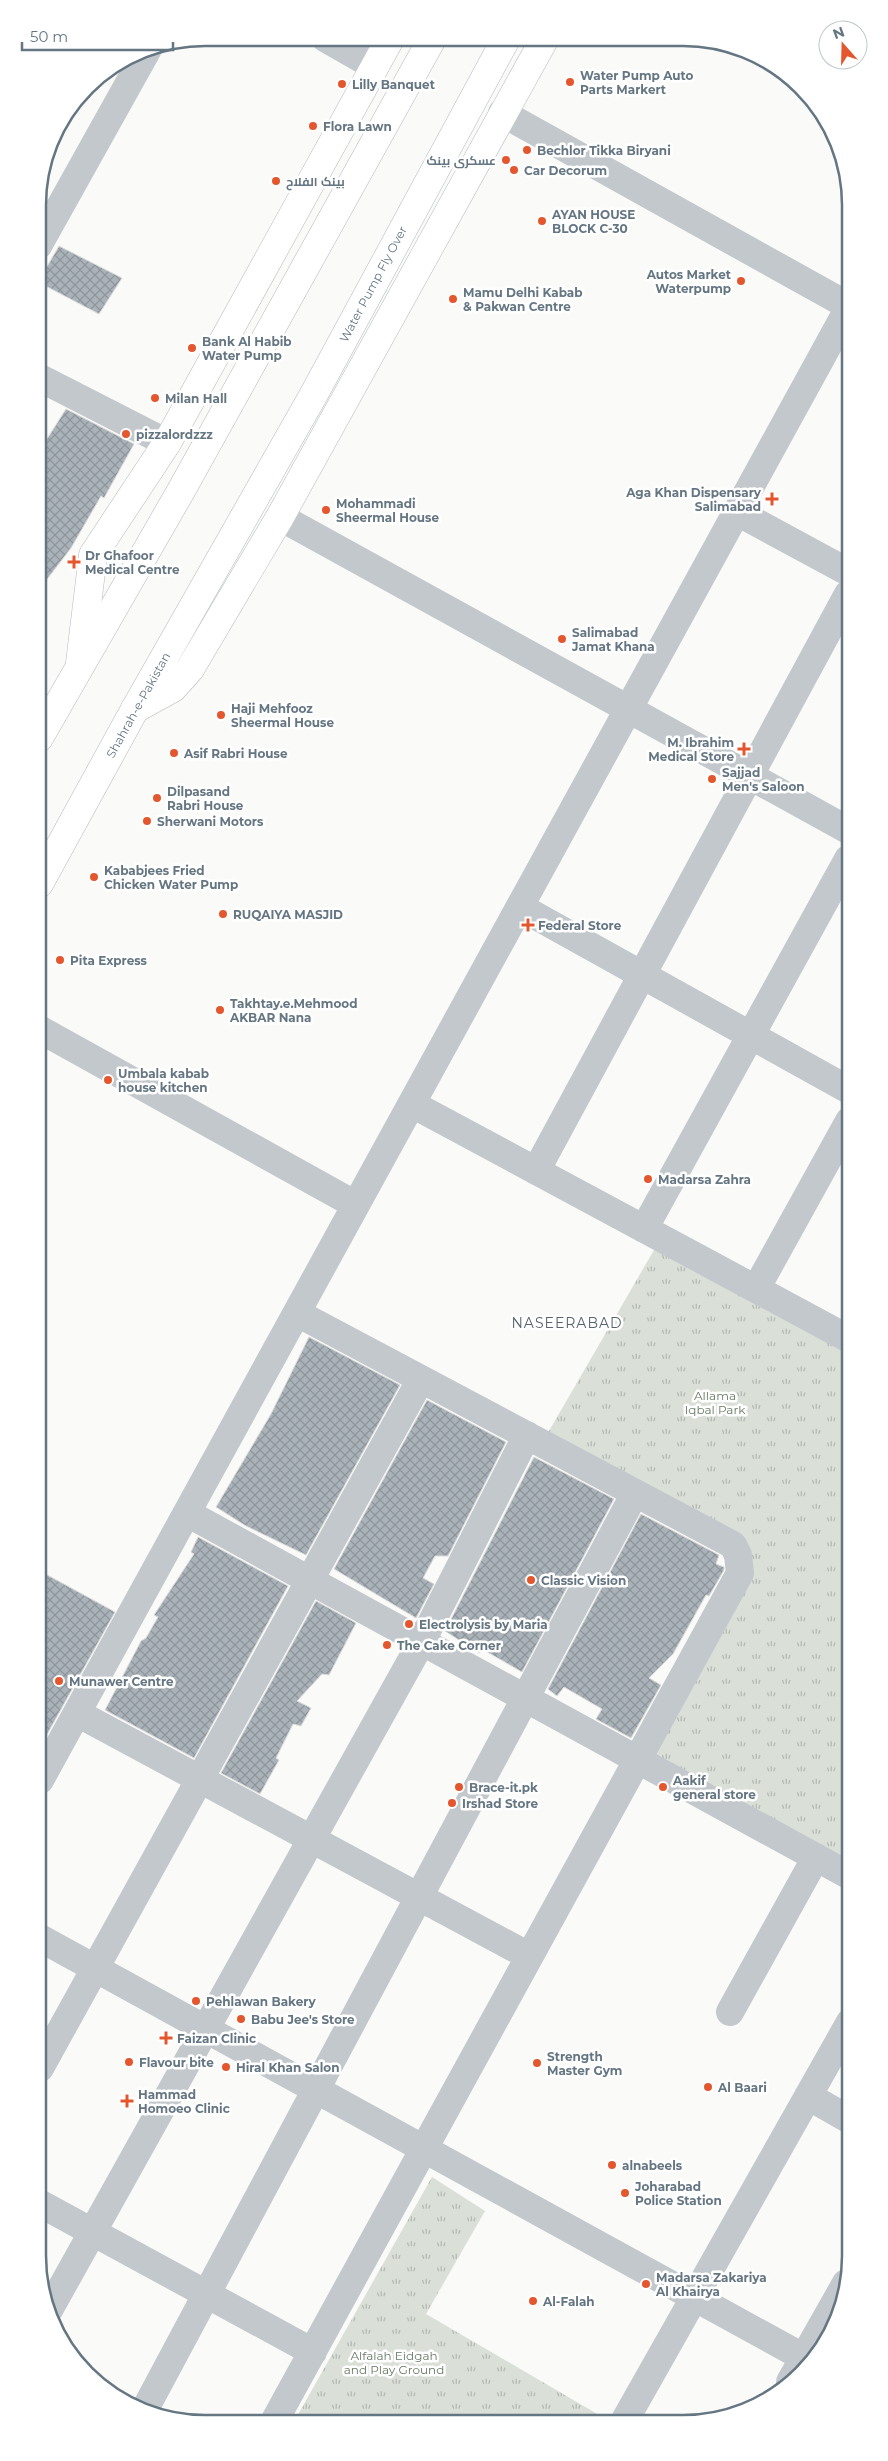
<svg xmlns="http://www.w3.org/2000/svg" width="888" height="2461" font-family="Montserrat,Cairo,sans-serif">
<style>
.park{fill:url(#park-tufts)}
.building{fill:url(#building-cross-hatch);stroke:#dcdcda}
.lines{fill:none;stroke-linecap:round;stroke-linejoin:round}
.major-casing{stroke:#b5babe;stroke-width:29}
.highway-casing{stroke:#b4b9bd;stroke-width:29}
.minor{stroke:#c3c8cc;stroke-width:28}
.major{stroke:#fff;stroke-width:28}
.highway{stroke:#fff;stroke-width:28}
.poi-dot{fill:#e4572e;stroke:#fff;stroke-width:2}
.labels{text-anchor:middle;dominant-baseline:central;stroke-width:5;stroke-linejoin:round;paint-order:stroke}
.poi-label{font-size:12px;font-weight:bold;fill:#657683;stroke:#fff;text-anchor:start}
.street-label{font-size:12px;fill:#657683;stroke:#fff}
.park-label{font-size:12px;fill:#687a64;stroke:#fff}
.neighbourhood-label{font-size:14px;letter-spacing:1px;fill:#57646e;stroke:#fff}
.rim{fill:none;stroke:#657683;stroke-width:2.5}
</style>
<defs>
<pattern id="park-tufts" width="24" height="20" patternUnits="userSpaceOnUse" patternTransform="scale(1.25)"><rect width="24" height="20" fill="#dadfd7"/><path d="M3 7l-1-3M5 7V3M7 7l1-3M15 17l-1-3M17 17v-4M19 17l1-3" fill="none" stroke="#b4b9b4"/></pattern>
<pattern id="building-cross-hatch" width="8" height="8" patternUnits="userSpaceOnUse" patternTransform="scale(1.25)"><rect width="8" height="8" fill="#aab3b9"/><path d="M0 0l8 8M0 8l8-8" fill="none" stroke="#8e969c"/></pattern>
</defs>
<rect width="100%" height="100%" fill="#fafaf8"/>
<path class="park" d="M661,1238L849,1339L850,1875L637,1759L738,1555L542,1443Z
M432,2177L485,2211L426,2314L599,2415L596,2420H295Z"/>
<path class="building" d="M59,246L122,278L99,314L38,282Z
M66,409L134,444L104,498L101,496L71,548L38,591V453Z
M309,1337L400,1385L306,1555L246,1526L216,1507L271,1414Z
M427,1400L506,1442L448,1556H435L423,1578L434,1584L416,1618L334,1569Z
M534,1457L614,1499L522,1672L482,1649L479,1653L445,1631Z
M641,1514L719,1555L716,1564L724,1567V1570L709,1596L706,1595L673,1654L649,1678L661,1685L631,1738L596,1719L602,1709L564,1687L557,1696L548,1689Z
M198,1537L288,1586L194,1758L105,1710L141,1641L146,1638L158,1617L154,1615L194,1554L191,1552Z
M40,1571L115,1612L40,1747Z
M316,1601L356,1623L329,1675L322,1674L297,1701L311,1708L301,1726L293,1724L276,1758L279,1760L260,1794L221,1773Z"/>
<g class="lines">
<defs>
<path id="major" d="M80,663L93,555L167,443L390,39
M135,709L173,688L190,669L280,517L544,40"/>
<path id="highway" d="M39,738L182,489L432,39
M39,884L135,709L314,394L506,39"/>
</defs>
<use href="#major" class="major-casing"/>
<use href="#highway" class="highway-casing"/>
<path class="minor" d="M325,38L374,66
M502,113L847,305
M38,246L148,49
M38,377L167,443
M737,512L848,572
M280,517L848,830
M520,907L849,1090
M39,1029L356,1205
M412,1104L849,1339
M536,1171L848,594
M644,1229L848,859
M756,1289L849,1121
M187,1513L850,1876
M77,1713L529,1956
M40,1780L847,311
M40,1938L812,2362
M730,2012L816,1857
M40,2068L421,1379
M808,2096L850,2120
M41,2204L313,2352
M49,2310L422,1641L527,1435
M790,2382L846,2283
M144,2411L635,1493
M275,2420L740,1573L738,1555L733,1545L297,1313
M625,2420L850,2022"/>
<use href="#major" class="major"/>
<use href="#highway" class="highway"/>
</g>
<g class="poi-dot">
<circle cx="570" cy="82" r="5"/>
<circle cx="342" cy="84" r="5"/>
<circle cx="313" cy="126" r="5"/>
<circle cx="527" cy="150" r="5"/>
<circle cx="506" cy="160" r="5"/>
<circle cx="514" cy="170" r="5"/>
<circle cx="276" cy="181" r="5"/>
<circle cx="542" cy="221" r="5"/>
<circle cx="741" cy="281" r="5"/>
<circle cx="453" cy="299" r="5"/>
<circle cx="192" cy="348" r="5"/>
<circle cx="155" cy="398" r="5"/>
<circle cx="126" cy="434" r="5"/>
<path d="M769.5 491.5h5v5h5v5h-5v5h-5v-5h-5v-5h5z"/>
<circle cx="326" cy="510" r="5"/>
<path d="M71.5 554.5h5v5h5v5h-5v5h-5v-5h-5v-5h5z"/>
<circle cx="562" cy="639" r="5"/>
<circle cx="221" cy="715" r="5"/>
<path d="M741.5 741.5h5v5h5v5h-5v5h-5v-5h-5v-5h5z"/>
<circle cx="174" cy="753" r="5"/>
<circle cx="712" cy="779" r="5"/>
<circle cx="157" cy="798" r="5"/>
<circle cx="147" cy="821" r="5"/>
<circle cx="94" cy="877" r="5"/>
<circle cx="223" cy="914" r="5"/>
<path d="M525.5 917.5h5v5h5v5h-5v5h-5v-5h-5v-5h5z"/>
<circle cx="60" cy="960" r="5"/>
<circle cx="220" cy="1010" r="5"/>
<circle cx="108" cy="1080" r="5"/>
<circle cx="648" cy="1179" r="5"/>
<circle cx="531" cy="1580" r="5"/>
<circle cx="409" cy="1624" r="5"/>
<circle cx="387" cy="1645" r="5"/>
<circle cx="59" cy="1681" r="5"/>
<circle cx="459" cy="1787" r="5"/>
<circle cx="663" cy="1787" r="5"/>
<circle cx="452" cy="1803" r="5"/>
<circle cx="196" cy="2001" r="5"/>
<circle cx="241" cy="2019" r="5"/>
<path d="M163.5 2030.5h5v5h5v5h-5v5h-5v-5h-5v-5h5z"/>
<circle cx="129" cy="2062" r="5"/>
<circle cx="537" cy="2063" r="5"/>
<circle cx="226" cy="2067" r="5"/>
<circle cx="708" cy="2087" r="5"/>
<path d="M124.5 2093.5h5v5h5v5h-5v5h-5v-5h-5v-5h5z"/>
<circle cx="612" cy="2165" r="5"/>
<circle cx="625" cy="2193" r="5"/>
<circle cx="646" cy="2284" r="5"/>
<circle cx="533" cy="2301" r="5"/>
</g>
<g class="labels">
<g class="poi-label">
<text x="580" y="75">Water Pump Auto<tspan x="580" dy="14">Parts Markert</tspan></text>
<text x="352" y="84">Lilly Banquet</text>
<text x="323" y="126">Flora Lawn</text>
<text x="537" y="150">Bechlor Tikka Biryani</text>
<text x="496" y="160" text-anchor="end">عسکری بینک</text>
<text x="524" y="170">Car Decorum</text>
<text x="286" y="181">بینک الفلاح</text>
<text x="552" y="214">AYAN HOUSE<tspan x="552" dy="14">BLOCK C-30</tspan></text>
<text x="731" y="274" text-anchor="end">Autos Market<tspan x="731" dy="14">Waterpump</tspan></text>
<text x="463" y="292">Mamu Delhi Kabab<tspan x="463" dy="14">&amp; Pakwan Centre</tspan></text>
<text x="202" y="341">Bank Al Habib<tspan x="202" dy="14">Water Pump</tspan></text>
<text x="165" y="398">Milan Hall</text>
<text x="136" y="434">pizzalordzzz</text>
<text x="761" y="492" text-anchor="end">Aga Khan Dispensary<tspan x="761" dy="14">Salimabad</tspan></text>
<text x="336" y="503">Mohammadi<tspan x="336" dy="14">Sheermal House</tspan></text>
<text x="85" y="555">Dr Ghafoor<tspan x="85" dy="14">Medical Centre</tspan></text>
<text x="572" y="632">Salimabad<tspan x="572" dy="14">Jamat Khana</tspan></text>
<text x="231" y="708">Haji Mehfooz<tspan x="231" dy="14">Sheermal House</tspan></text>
<text x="734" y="742" text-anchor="end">M. Ibrahim<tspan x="734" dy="14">Medical Store</tspan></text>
<text x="184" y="753">Asif Rabri House</text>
<text x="722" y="772">Sajjad<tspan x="722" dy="14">Men's Saloon</tspan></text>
<text x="167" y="791">Dilpasand<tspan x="167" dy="14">Rabri House</tspan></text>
<text x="157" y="821">Sherwani Motors</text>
<text x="104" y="870">Kababjees Fried<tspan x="104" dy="14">Chicken Water Pump</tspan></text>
<text x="233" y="914">RUQAIYA MASJID</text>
<text x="538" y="925">Federal Store</text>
<text x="70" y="960">Pita Express</text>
<text x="230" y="1003">Takhtay.e.Mehmood<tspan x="230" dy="14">AKBAR Nana</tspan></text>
<text x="118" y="1073">Umbala kabab<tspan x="118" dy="14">house kitchen</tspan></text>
<text x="658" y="1179">Madarsa Zahra</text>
<text x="541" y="1580">Classic Vision</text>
<text x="419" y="1624">Electrolysis by Maria</text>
<text x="397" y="1645">The Cake Corner</text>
<text x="69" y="1681">Munawer Centre</text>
<text x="673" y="1780">Aakif<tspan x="673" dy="14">general store</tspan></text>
<text x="469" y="1787">Brace-it.pk</text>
<text x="462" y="1803">Irshad Store</text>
<text x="206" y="2001">Pehlawan Bakery</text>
<text x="251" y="2019">Babu Jee's Store</text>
<text x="177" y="2038">Faizan Clinic</text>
<text x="547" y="2056">Strength<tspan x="547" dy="14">Master Gym</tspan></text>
<text x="139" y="2062">Flavour bite</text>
<text x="236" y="2067">Hiral Khan Salon</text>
<text x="718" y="2087">Al Baari</text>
<text x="138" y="2094">Hammad<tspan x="138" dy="14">Homoeo Clinic</tspan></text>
<text x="622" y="2165">alnabeels</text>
<text x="635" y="2186">Joharabad<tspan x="635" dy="14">Police Station</tspan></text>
<text x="656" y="2277">Madarsa Zakariya<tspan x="656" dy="14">Al Khairya</tspan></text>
<text x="543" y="2301">Al-Falah</text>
</g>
<g class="street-label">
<text transform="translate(373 284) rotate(-62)">Water Pump Fly Over</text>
<text transform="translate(138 705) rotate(-61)">Shahrah-e-Pakistan</text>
</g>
<g class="park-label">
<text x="715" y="1395">Allama<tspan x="715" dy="14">Iqbal Park</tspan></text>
<text x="394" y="2355">Alfalah Eidgah<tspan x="394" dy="14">and Play Ground</tspan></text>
</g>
<g class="neighbourhood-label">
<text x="567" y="1323">NASEERABAD</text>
</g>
</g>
<path d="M0 0H888V2461H0ZM205 46H683A159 159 0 0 1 842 205V2256A159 159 0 0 1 683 2415H205A159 159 0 0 1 46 2256V205A159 159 0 0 1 205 46Z" fill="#fff" fill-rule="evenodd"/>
<path class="rim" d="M205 46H683A159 159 0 0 1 842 205V2256A159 159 0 0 1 683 2415H205A159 159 0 0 1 46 2256V205A159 159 0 0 1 205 46Z"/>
<g transform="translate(843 45) rotate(340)"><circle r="24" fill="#ffffff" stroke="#c1c8cd"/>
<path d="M0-4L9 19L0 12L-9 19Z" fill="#e4572e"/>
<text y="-8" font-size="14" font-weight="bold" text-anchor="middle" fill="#657683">N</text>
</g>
<path d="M22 42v8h151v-8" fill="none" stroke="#657683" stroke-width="2.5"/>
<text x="30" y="42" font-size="15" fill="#657683" stroke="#ffffff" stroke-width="4" paint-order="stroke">50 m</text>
</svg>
